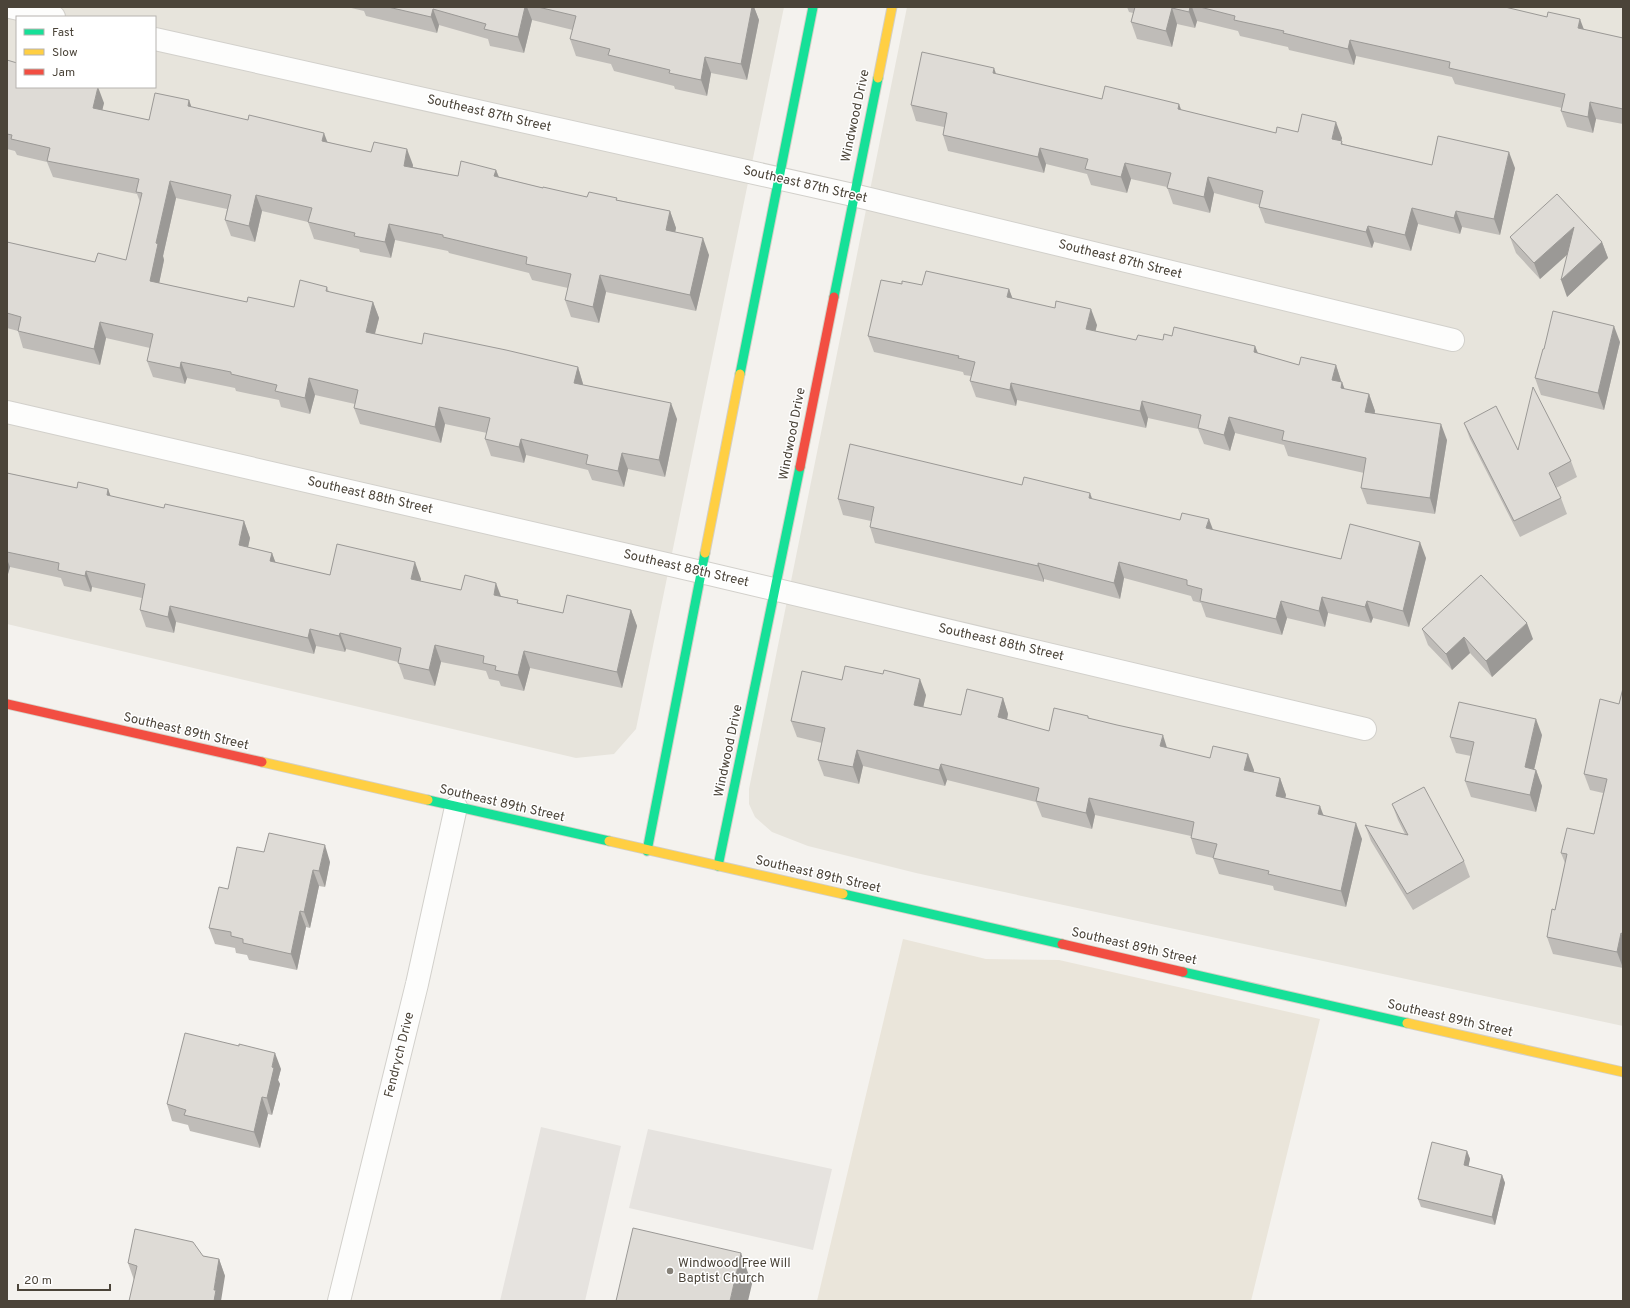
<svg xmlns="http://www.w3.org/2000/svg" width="1630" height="1308" font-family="Overpass,sans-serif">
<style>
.residential{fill:#e7e4dc;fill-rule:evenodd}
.education{fill:#eae5da}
.parking{fill:#e6e3df}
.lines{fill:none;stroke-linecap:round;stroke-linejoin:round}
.street-casing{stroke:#d2d0cb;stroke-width:24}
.fast-casing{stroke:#d3cfc5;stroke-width:11}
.slow-casing{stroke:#d3cfc5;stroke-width:11}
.jam-casing{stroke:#d3cfc5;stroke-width:11}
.street{stroke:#fdfdfc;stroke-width:22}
.fast{stroke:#16e098;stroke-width:9}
.slow{stroke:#ffcf43;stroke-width:9}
.jam{stroke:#f24e42;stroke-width:9}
.wall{fill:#bfbcb8}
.shaded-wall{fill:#9b9996}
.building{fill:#dedbd6;stroke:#9b9996}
.poi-dot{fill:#868178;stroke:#fff;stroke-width:1.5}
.labels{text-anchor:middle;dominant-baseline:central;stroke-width:3;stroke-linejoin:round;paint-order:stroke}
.street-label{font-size:13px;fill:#4b4439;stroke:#fff}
.poi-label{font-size:13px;fill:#4b4439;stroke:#fff;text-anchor:start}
</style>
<rect width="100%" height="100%" fill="#f4f2ee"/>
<path class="residential" d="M7,7H784L636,729L614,754L576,758L7,624ZM17,17H155V87H17Z
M907,7H1623V1026L916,873L808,846L772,832L755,817L749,804V789Z"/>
<path class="education" d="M903,939L986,959L1059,960L1320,1019L1251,1301H817Z"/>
<path class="parking" d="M541,1127L621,1146L585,1301H500Z
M648,1129L832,1169L813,1250L629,1208Z"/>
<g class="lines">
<defs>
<path id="street" d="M10,7L54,17
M155,39L853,195L1453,340
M7,412L701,572L1365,729
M339,1301L417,984L456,807"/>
<path id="fast" d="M834,297L878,78
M740,374L813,7
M428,800L609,841
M647,851L705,553
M718,866L800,467
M843,894L1062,944
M1183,972L1407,1023"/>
<path id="slow" d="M878,78L892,7
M705,553L740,374
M262,762L428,800
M609,841L843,894
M1407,1023L1623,1072"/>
<path id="jam" d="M800,467L834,297
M7,704L262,762
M1062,944L1183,972"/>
</defs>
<use href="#street" class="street-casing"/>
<use href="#fast" class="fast-casing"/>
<use href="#slow" class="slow-casing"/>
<use href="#jam" class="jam-casing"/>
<use href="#street" class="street"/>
<use href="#fast" class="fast"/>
<use href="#slow" class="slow"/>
<use href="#jam" class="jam"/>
</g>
<path class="wall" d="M347,7H754L759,20L747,80L711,73L707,96L675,89L674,86L614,71L611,64L576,56L570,39L573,30L532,20L524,53L490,46L488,39L439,25L437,33L366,16L364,11Z
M1127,7H1506L1584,30L1623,38V124L1596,119L1593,133L1567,127L1561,111L1562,108L1455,84L1452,77L1356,56L1354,65L1289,50L1288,47L1240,36L1238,31L1197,21L1195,28L1177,24L1172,47L1137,39L1131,22L1133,13L1129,12Z
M7,60L104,103L102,110L149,120L189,100L191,107L328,142L413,165V167L458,176L496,170L499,177L543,188L587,197L618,200L670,211L676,228L675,232L709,255L696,311L606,292L599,323L571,317L565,300L568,288L532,280L529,273L449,253L448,251L395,240L391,258L360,252L359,249L314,239L308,222L262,211L255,242L231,236L225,220L227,209L176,198L163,256L164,260L159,283L247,302L294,307L327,287L329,292L373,302L379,318L375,334L422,344L578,367L583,384V385L677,419L665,477L628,469L624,487L592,480L588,470L526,455L524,463L491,456L485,439L487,433L445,424L441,443L360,424L354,408L355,404L315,395L310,414L281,407L279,400L236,391L235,388L187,378L185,384L153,377L147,361L150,348L106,338L100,365L23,348L18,331L7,328V242L95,262L126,260L140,202L137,194L53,177L47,162L17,155L15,151L7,149Z
M996,74L1102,99L1182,110L1276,133L1298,132L1342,138L1341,141L1343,144L1432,165L1515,168L1500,235L1462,227L1460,234L1418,224L1411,251L1374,242L1372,248L1265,223L1259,207L1260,205L1214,193L1210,213L1173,204L1167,187L1131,179L1127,193L1091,185L1087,174L1046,164L1044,173L948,151L943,135L944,127L916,121L911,105Z
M1510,237L1602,242L1608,258L1567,297V255L1540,279L1516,253Z
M902,284L1009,289L1012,298L1097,325L1095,331L1136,340H1163L1172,336L1255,346L1258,353L1299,365H1336L1344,389L1369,394L1375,411V414L1447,440L1435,514L1367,504L1361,488L1364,473L1288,456L1284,445L1235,433L1230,451L1204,444L1198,429L1148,418L1146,428L1017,400L1016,406L976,397L970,381L971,376L964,375L963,372L874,352L868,336Z
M1620,342L1604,410L1541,395L1535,378L1544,349Z
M1464,423L1518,450L1571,461L1577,477L1556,488L1561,498L1567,514L1520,537L1470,439Z
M7,473L77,488L108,489L110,496L164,508L244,521L250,538L248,547L272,553L275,562L330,575L421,579L420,581L461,590L501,596L519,603L563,613L631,610L637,626L622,688L530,668L524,691L501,686L499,681L489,679L486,671L441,662L435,686L404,679L398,662L346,649L345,652L316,646L314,654L176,622L174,633L146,627L140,610L142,598L92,587L91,592L64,586L61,578L10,567L8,574L7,573Z
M1022,485L1092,499L1213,530L1341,559L1426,558L1409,627L1373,618L1371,623L1328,613L1325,627L1287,618L1282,635L1206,617L1201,603L1193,601L1191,596L1124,578L1120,599L1044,579V582L875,543L870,527L871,521L843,515L838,499Z
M1422,629L1533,639L1492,677L1470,653L1452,670L1428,645Z
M1623,688V968L1553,954L1547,937L1555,910L1565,863L1561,853L1594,834L1603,793L1590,790L1584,774L1619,704Z
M926,695L923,707L961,715L1003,698L1008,714L1007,720L1049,731L1089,718L1167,748L1254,770V772L1280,778L1286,795L1285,798L1324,815L1362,839L1346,907L1274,890L1273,886L1219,874L1213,858L1196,854L1191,838V836L1095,815L1092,829L1042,817L1036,802L947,780L945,786L863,766L859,784L824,776L818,760L822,743L797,737L791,721Z
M1542,735L1534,769L1536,770L1542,786L1536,812L1471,797L1465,781L1471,756L1456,753L1450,737Z
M1392,804L1464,861L1470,877L1413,910L1371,841L1365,825L1405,834L1398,820Z
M264,852L330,862L325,887L319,886L310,928L306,927L297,970L249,960L247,955L236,953L235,948L215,944L209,928Z
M281,1069L278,1080L280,1084L272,1115L268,1114L260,1148L190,1131L188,1125L172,1121L167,1104Z
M1467,1151L1470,1159L1468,1166L1502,1175L1505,1183L1495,1225L1421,1207L1418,1199Z
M203,1256L219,1259L225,1276L134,1280L128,1263Z"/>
<path class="shaded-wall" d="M525,7H527L532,20L524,53L518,37Z
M752,7H754L759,20L747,80L741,64Z
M1190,7H1192L1197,21L1195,28L1189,12Z
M1172,8L1177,24L1172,47L1166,31Z
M433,9L439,25L437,33L431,17Z
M1580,19L1586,35L1578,28Z
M1350,40L1356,56L1354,65L1348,49Z
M705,57L711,73L707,96L701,80Z
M994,68L1000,85L993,73Z
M98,87L104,103L99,124L93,108Z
M189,100L195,117L188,106Z
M1590,102L1596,119L1593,133L1588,117Z
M1179,104L1185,120L1178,109Z
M1336,122L1342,138L1338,155L1332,139Z
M324,133L330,149L322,141Z
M1040,148L1046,164L1044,173L1038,157Z
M407,149L413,165L410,182L404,166Z
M1509,152L1515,168L1500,235L1494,219Z
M1125,163L1131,179L1127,193L1121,177Z
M496,170L502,186L494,176Z
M1208,177L1214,193L1210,213L1204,197Z
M170,181L176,198L163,256L164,260L156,298L150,281L156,243Z
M256,195L262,211L255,242L249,226Z
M1412,208L1418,224L1411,251L1405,235Z
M670,211L676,228L672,247L666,230Z
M1456,211L1462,227L1460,234L1454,218Z
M389,224L395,240L391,258L385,242Z
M1368,226L1374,242L1372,248L1366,232Z
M1574,227L1580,243L1540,279L1534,263Z
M703,238L709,255L696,311L690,295Z
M1602,242L1608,258L1567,297L1561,280Z
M600,275L606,292L599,323L593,307Z
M1009,289L1015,305L1007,297Z
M373,302L379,318L371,348L366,332Z
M1091,309L1097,325L1092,345L1086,329Z
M100,322L106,338L100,365L94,349Z
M1614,326L1620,342L1604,410L1598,393Z
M1255,346L1261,362L1254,352Z
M181,362L187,378L185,384L180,368Z
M1336,365L1341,381L1338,396L1332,380Z
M578,367L583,384L580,399L574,383Z
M309,378L315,395L310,414L305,398Z
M1342,382L1348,398L1341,388Z
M1011,383L1017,400L1016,406L1010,390Z
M1369,394L1375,411L1371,428L1365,412Z
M1142,401L1148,418L1146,428L1140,411Z
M671,403L677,419L665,477L659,460Z
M439,407L445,424L441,443L435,427Z
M1229,417L1235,433L1230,451L1224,435Z
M1441,424L1447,440L1435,514L1430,498Z
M521,439L526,455L524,463L519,447Z
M622,453L628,469L624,487L618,471Z
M108,489L114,505L107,495Z
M1090,493L1096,509L1089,498Z
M1209,519L1215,535L1206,528Z
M244,521L250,538L245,561L239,545Z
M1420,542L1426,558L1409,627L1403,611Z
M272,553L278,569L270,561Z
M7,559L10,567L8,574L7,570Z
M415,562L421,579L417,595L411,579Z
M1119,562L1124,578L1120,599L1114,583Z
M1038,563L1044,579V582L1038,566Z
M86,571L92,587L91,592L85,576Z
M496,583L502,599L494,595Z
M1322,597L1328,613L1325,627L1319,611Z
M1281,601L1287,618L1282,635L1276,619Z
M1367,601L1373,618L1371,623L1365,607Z
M170,606L176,622L174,633L168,617Z
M631,610L637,626L622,688L617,672Z
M1527,623L1533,639L1492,677L1486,661Z
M310,629L316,646L314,654L308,638Z
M340,633L346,649L345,652L339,636Z
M1464,637L1470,653L1452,670L1446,654Z
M435,645L441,662L435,686L429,670Z
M524,651L530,668L524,691L518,675Z
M920,679L926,695L920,721L914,705Z
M1003,698L1008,714L1004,734L998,717Z
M1536,719L1542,735L1531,783L1525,767Z
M1163,735L1168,751L1160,746Z
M857,750L863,766L859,784L853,767Z
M1248,754L1254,770L1250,786L1244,770Z
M941,764L947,780L945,786L939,770Z
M1536,770L1542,786L1536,812L1530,795Z
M1280,778L1286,795L1282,812L1276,796Z
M1089,798L1095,815L1092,829L1086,813Z
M1320,806L1326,822L1318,814Z
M1356,823L1362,839L1346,907L1341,891Z
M325,845L330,862L325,887L319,871Z
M313,870L319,886L310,928L304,912Z
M300,911L306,927L297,970L291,954Z
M1621,933L1623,938V968L1617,952Z
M275,1053L281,1069L278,1080L280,1084L272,1115L267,1098L272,1067Z
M262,1097L268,1114L260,1148L254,1132Z
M1467,1151L1470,1159L1467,1174L1464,1165Z
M1502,1175L1505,1183L1495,1225L1492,1217Z
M741,1253L752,1284L748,1301H730Z
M219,1259L225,1276L221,1301H214V1290Z"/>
<path class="building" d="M388,7H525L518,37L484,29L486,24L433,9L431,17Z
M538,7H752L741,64L705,57L701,80L669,73L670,70L608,55L610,49L570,39L576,16Z
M1135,7H1190L1189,12L1172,8L1166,31L1131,22Z
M1200,7H1505L1547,17L1548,12L1580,19L1578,28L1623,38V109L1590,102L1588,117L1561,111L1565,94L1449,68L1450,62L1350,40L1348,49L1283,33L1284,31L1234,20L1235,16Z
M922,52L994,68L993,73L1102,99L1105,86L1179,104L1178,109L1276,133L1277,127L1298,132L1302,114L1336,122L1332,139L1342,141L1341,144L1432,165L1438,136L1509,152L1494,219L1456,211L1454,218L1412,208L1405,235L1368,226L1366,232L1259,207L1263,191L1208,177L1204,197L1167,188L1171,173L1125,163L1121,177L1085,169L1088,159L1040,148L1038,157L943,135L947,113L911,105Z
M7,60L17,63V87H98L93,108L149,120L155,93L189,100L188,106L248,120L249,115L324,133L322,141L371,152L374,142L407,149L404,166L458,176L461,161L496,170L494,176L543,188V187L587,197L589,192L617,198L616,200L670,211L666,230L703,238L690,295L600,275L593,307L565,300L571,274L526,264L527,257L443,237V235L389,224L385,242L354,236L355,233L308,222L312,208L256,195L249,226L225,220L231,195L170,181L156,243L158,244L150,281L247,302L248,297L294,307L300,280L327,287L326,291L373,302L366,332L422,344L424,333L506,350L578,367L574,383L671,403L659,460L622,453L618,471L586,464L588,455L521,439L519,447L485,439L490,418L439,407L435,427L354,408L358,390L309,378L305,398L275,391L277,385L231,374V372L181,362L180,368L147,361L153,334L100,322L94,349L18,331L21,317L7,313V242L95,262L98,253L126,260L142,193L136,192L139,179L47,161L50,148L11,139L12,135L7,134Z
M1557,194L1602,242L1561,280L1574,227L1534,263L1510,237Z
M926,271L1009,289L1007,297L1055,308L1056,301L1091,309L1086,329L1136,340L1138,335L1163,340L1164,334L1172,336L1174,327L1255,346L1254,352L1299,365L1301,357L1336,365L1332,380L1342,382L1341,388L1369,394L1365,412L1441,424L1430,498L1361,488L1366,458L1282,440L1284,431L1229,417L1224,435L1198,428L1201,415L1142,401L1140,411L1011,383L1010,390L970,381L975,362L958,358L959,356L868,336L881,280L902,284V281L922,285Z
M1553,311L1614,326L1598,393L1535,378L1543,349H1544Z
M1533,387L1571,461L1549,473L1561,498L1514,521L1464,423L1496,406L1518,450Z
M850,444L1022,485L1024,477L1090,493L1089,498L1180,520L1182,513L1209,519L1206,528L1341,559L1350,524L1420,542L1403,611L1367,601L1365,607L1322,597L1319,611L1281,601L1276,619L1200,601L1202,589L1187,585V580L1119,562L1114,583L1038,563V566L870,527L874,507L838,499Z
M7,473L77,488L78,482L108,489L107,495L164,508L165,504L244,521L239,545L272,553L270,561L330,575L337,544L415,562L411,579L461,590L465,575L496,583L494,595L518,600L517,603L563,613L567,595L631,610L617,672L524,651L518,675L495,670L496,666L483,663L484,656L435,645L429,670L398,663L401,648L340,633L339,636L310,629L308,638L170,606L168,617L140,610L145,584L86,571L85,576L58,570L59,563L7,552Z
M1481,575L1527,623L1486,661L1464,637L1446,654L1422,629Z
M845,666L883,674L884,670L920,679L914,705L961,715L967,689L1003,698L998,717L1049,731L1054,708L1088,716V718L1117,725L1163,735L1160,746L1210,758L1213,746L1248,754L1244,770L1280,778L1276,796L1320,806L1318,814L1356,823L1341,891L1268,874L1269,871L1213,858L1217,844L1191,838L1194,822L1089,798L1086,813L1036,801L1039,788L941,764L939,770L857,750L853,767L818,760L825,728L791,721L802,671L842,680Z
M1623,688V934L1621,933L1617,952L1547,937L1552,909L1555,910L1567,854L1561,853L1567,828L1594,834L1607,779L1584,774L1600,699L1619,704Z
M1459,702L1536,719L1525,767L1536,770L1530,795L1465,781L1474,742L1450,737Z
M1424,787L1464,861L1407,894L1365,825L1408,835L1392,804Z
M269,833L325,845L319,871L313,870L304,912L300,911L291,954L243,943V939L231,936V932L209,928L219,887L228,889L237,847L264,852Z
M185,1033L239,1046V1044L275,1053L272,1067L274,1068L267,1098L262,1097L254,1132L184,1115L186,1110L167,1104Z
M1432,1142L1467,1151L1464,1165L1502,1175L1492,1217L1418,1199Z
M633,1228L741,1253L730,1301H616Z
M135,1229L193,1242L203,1256L219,1259L214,1290H216L214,1301H129L137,1266L128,1263Z"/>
<circle class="poi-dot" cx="670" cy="1271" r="4"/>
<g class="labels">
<g class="street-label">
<text transform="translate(489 114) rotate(13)">Southeast 87th Street</text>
<text transform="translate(856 116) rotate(-78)">Windwood Drive</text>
<text transform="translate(805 185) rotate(13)">Southeast 87th Street</text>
<text transform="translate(1120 260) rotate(14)">Southeast 87th Street</text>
<text transform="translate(793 434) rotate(-79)">Windwood Drive</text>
<text transform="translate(370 496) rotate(13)">Southeast 88th Street</text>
<text transform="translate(686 569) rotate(13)">Southeast 88th Street</text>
<text transform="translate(1001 643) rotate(13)">Southeast 88th Street</text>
<text transform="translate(186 732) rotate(13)">Southeast 89th Street</text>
<text transform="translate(729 751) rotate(-78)">Windwood Drive</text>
<text transform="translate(502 804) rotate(13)">Southeast 89th Street</text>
<text transform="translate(818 875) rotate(13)">Southeast 89th Street</text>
<text transform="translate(1134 947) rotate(13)">Southeast 89th Street</text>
<text transform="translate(1450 1019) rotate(13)">Southeast 89th Street</text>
<text transform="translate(400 1055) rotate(-76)">Fendrych Drive</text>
</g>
<g class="poi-label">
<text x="678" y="1264">Windwood Free Will<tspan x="678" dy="15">Baptist Church</tspan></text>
</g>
</g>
<rect width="1630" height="1308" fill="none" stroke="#4b4439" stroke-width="16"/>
<rect x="16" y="16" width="140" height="72" fill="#ffffff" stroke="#b7b4b0"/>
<rect x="24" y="29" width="20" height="6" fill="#16e098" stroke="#b7b4b0"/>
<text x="52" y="36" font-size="12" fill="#4b4439">Fast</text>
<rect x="24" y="49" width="20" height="6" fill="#ffcf43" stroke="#b7b4b0"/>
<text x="52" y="56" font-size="12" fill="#4b4439">Slow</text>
<rect x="24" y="69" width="20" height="6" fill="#f24e42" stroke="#b7b4b0"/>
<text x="52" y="76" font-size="12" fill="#4b4439">Jam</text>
<path d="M18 1284v6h92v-6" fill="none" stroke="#4b4439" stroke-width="2"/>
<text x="24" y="1284" font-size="12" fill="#4b4439" stroke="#ffffff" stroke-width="3" paint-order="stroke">20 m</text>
</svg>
